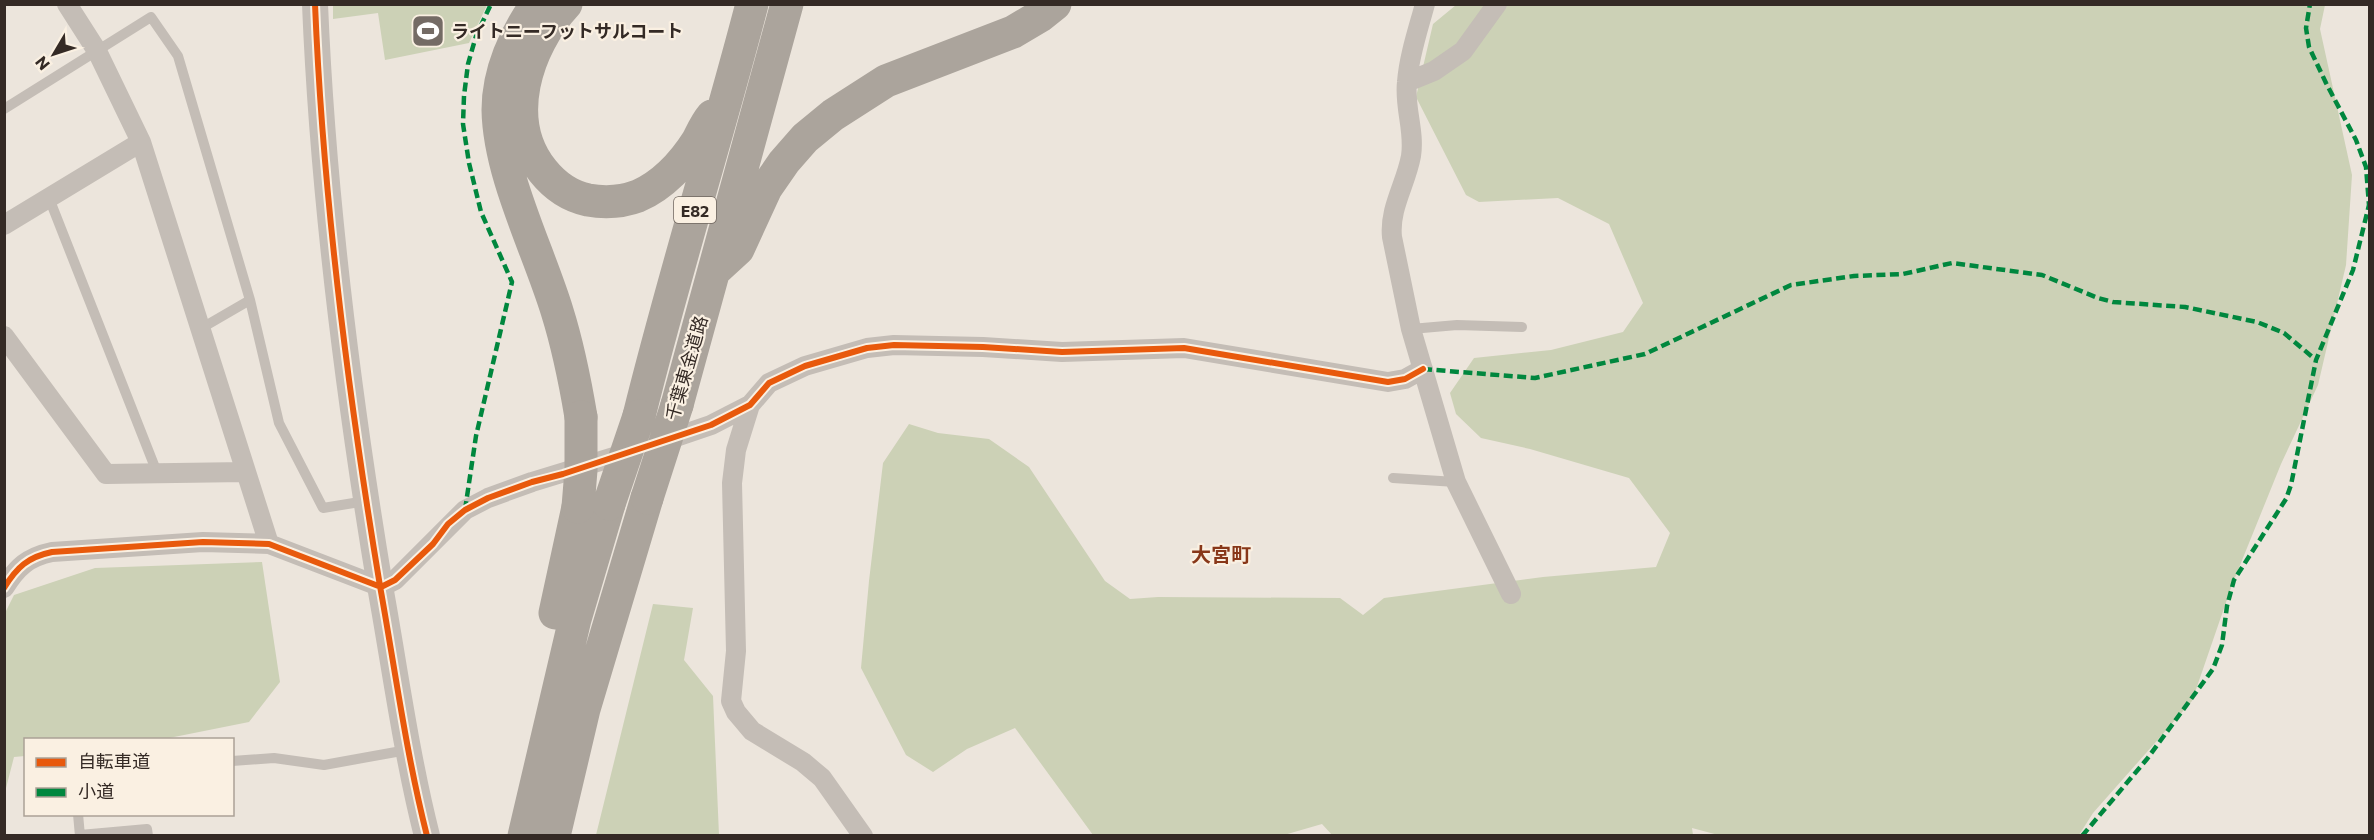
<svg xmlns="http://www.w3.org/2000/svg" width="2374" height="840" font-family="Commissioner,'Noto Sans JP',sans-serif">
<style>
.green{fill:#ccd1b6}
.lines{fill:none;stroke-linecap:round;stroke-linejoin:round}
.service{stroke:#c4bdb6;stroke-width:10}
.minor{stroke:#c4bdb6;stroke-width:20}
.tertiary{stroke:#c4bdb6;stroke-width:26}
.motorway{stroke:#aba49c;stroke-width:33}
.motorway-bridge{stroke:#aba49c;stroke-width:33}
.quiet{stroke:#00873e;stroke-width:4.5;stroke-dasharray:9 4.5;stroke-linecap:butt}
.cycleway-casing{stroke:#faf0e2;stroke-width:10}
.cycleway{stroke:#e8590c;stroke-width:6}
.labels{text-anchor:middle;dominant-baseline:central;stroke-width:4.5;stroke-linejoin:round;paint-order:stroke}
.shield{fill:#faf0e2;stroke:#6f655e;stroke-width:1.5}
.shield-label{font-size:16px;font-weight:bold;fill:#342a25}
.poi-label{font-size:18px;font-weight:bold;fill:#342a25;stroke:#faf0e2;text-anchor:start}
.street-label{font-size:18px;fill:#342a25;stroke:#faf0e2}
.neighbourhood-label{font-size:20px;font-weight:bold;fill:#883719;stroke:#faf0e2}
</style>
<rect width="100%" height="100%" fill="#ece5dc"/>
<path class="green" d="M333,5V4L487,5L469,43L385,60L378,13L333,19Z
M1456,5H2325L2320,29L2352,175L2346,265L2318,385L2281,464L2232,585L2192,701L2093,813L2079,835L1722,836L1692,828L1693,835L1333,836L1322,824L1284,835H1093L1015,728L967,749L933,772L906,755L861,668L869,581L883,463L909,424L938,433L989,439L1029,467L1105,581L1130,599L1158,597L1340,598L1363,615L1384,598L1543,577L1656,567L1670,533L1629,478L1530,449L1481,438L1456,414L1450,393L1474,358L1551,350L1623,332L1643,303L1609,224L1558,198L1479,202L1466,195L1416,97L1433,24Z
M262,562L280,682L249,722L164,739L26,740L25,756L14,757L5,792L4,615L14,595L95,568Z
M653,604L693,608L684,660L713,696L719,835H596Z"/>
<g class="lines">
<path class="service" d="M4,109L151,17L178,56L250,300L279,423L323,508L366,501
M49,198L158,475
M200,329L250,300
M1411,329L1457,325L1522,327
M1393,478L1456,482
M232,761L274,758L324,765L407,750
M78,814L80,836
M80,835L147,829L148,836"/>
<path class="minor" d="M67,4L97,51L141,142L269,544
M1425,4C1418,30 1409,56 1407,82C1404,107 1415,131 1411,156C1406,184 1389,208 1392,237L1411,329L1456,482L1511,594
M1407,82L1434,71L1463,51L1497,4
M4,225L141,142
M4,336L106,474L245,472
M750,405L736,450L732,483L736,651L731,701L736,712L752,731L803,762L822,778L863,836
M661,442L711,425L750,405L769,383L805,366L867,348L894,345L983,347L1062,352L1184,348L1388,382L1405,379L1423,369
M4,588C17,567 28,557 52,552L203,542L269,544L381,587L395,580L465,510L488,498L532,482L630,452"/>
<path class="tertiary" d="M315,4C323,199 348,394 380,586C395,669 406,753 427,836"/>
<path class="motorway" d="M537,4C515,34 498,72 498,110C499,174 538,249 557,311C568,346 575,381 581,417
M566,4C526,47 502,121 543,171C555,186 569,196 588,200C605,203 622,202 638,196C663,185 684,162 698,140C702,132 706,123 712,116
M714,271L738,249L766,188L784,162L805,138L833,115L886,81L1013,32L1040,16L1055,4
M677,405L787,4
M639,416C673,278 716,142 752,4
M555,613L578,507
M524,836L575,619L609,504
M554,836L584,709L647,498"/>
<path class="motorway-bridge" d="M647,498L677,405
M609,504L639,416
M578,507L581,470V417"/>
<path class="quiet" d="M1423,369L1535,378L1645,354L1791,285L1854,276L1903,274L1952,263L2042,275L2098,298L2113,302L2185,307L2257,322L2284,333L2316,360
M465,510L476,436L512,282L481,212L469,163L463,124L464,96L468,64L476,36L491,4
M2082,836L2147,759L2213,669L2222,645L2227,606L2234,580L2286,499L2291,485L2316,360L2353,270L2369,205L2366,167L2356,140L2326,83L2309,47L2306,28L2310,4"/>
<defs>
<path id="cycleway" d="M315,4C323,199 348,394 380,586C395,669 406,753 427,836
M4,588C17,567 28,557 52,552L203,542L269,544L381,587L395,580L433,544L448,524L465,510L488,498L532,482L563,474L711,425L750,405L769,383L805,366L867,348L894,345L983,347L1062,352L1184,348L1388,382L1405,379L1423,369"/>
</defs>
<use href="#cycleway" class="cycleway-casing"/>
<use href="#cycleway" class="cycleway"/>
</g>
<defs>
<symbol id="stadium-square" viewBox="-11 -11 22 22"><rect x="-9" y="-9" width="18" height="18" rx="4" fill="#746b65" stroke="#faf0e2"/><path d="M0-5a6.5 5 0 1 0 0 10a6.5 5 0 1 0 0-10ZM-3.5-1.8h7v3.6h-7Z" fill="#fff"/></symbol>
</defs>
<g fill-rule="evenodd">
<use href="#stadium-square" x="409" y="12" width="38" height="38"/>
</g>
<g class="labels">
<rect class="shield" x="674" y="197" width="42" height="26" rx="4.5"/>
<g class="shield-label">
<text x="695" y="210">E82</text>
</g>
<g class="poi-label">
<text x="451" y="31">ライトニーフットサルコート</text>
</g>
<g class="street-label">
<text transform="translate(686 368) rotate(-74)">千葉東金道路</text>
</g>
<g class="neighbourhood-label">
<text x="1221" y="554">大宮町</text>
</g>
</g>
<rect width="2374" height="840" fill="none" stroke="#342a25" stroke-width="12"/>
<rect x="24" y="738" width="210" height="78" fill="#faf0e2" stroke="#aba196" stroke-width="1.5"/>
<rect x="36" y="758" width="30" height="9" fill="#e8590c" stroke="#aba196" stroke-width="1.5"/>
<text x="78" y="768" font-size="18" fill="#342a25">自転車道</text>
<rect x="36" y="788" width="30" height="9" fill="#00873e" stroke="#aba196" stroke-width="1.5"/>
<text x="78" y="798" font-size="18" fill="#342a25">小道</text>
<g transform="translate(54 54) rotate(231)" stroke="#faf0e2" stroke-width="4.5" paint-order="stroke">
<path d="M0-4.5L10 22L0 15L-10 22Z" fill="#342a25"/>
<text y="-9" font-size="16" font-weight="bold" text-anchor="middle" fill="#342a25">N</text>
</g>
</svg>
